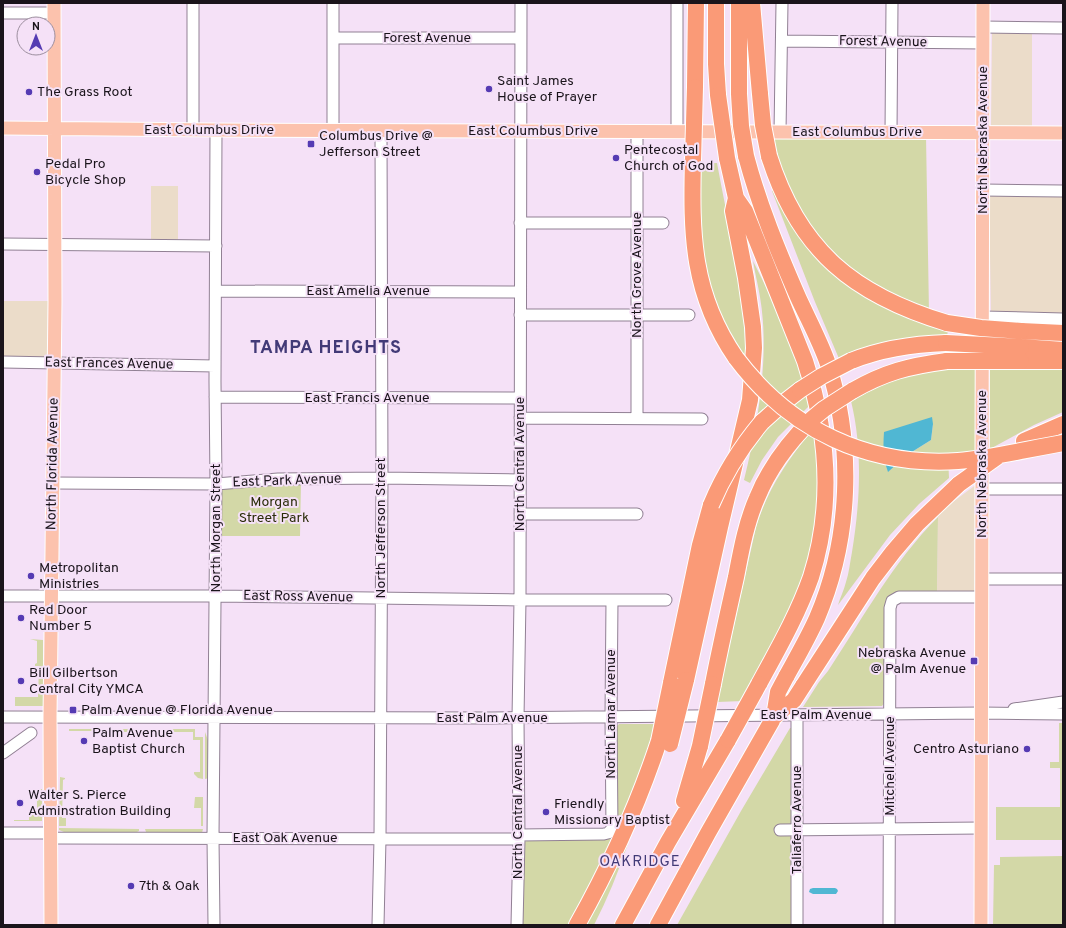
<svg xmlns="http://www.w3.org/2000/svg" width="1066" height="928" font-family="Overpass,sans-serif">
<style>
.industrial{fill:#ebdcc9}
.green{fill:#d3d8a7;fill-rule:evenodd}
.water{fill:#50b7d3}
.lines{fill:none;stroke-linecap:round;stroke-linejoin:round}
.minor-casing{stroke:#918094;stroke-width:13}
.major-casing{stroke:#fff;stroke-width:15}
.highway-casing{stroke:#fff;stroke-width:18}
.minor{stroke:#fff;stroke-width:11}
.major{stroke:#fcc2ad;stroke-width:13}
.highway{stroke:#fa9a77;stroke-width:16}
.highway-bridge-casing{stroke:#fff;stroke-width:18;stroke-linecap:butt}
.highway-bridge{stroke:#fa9a77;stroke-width:16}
.poi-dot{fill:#553bb3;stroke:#f5e1f7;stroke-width:1.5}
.labels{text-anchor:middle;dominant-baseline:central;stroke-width:4;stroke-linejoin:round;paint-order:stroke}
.street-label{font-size:14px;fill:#1a141b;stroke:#f5e1f7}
.poi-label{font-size:14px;fill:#1a141b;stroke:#f5e1f7;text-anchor:start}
.park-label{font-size:14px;fill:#2b2d0a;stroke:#f5e1f7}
.neighbourhood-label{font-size:15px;letter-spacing:1px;fill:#423a77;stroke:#f5e1f7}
.district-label{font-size:18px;font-weight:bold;letter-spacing:1px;fill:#423a77;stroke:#f5e1f7}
</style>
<rect width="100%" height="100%" fill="#f5e1f7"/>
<path class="industrial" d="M992,31H1032V127H991Z
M151,186H178V245L151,244Z
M989,195H1062L1063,316L991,315Z
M3,301H53V362L3,361Z
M981,481L980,596H937L938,513Z"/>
<path class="green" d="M774,136H926L929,312L911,306L856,275L813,231L788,187L777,155Z
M700,163H717C729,229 746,295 746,362L728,332L711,293L700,238Z
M775,189L812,249L948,329L947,338L840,361L815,302L772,191Z
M753,261L770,295L799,366L809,406L778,437L762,460L750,483L744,480C758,424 770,355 760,297C758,285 755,273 753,261Z
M976,369L977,453L948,456L949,478L919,504L890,535L838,605C840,598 844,590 846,582C849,573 850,562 852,552C860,503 863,450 851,401C875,388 899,376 926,371C942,368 960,369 976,369ZM933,424L931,440L907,455L888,472Z
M990,369H1063V412L1034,425L990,449Z
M810,433L815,438C817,465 819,493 816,520C807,586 772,644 743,701L717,702L756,527C767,491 786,462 810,433Z
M301,482L300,536H220L221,488Z
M938,517L937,592L895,595L885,702L882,706L803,707L819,682L828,671C863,618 893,562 938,517Z
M30,639L43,640V706H15V697H38L39,666H35V664L37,663V641Z
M1059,723H1063V840H996V807H1060V768H1050V762H1059Z
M619,724H661C644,792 627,862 594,925H522L523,842L537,839H613L615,833L616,727Z
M790,728H793V825H777V836H793L792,925H677L741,811Z
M69,729H195V737H203V779L198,778L194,774V772H200V740H193V732H104V731H69Z
M205,732L209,743V778L205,779Z
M60,777L65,778V779L63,780L62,818H66V826H59Z
M29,789H42V821H14V820H29V810H37V797H29Z
M195,797H203V826H201V808H194Z
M59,828L139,829V831L137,832H64L59,830Z
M145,829H203L202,833L146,832Z
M1063,856V925H993L994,865H1000V857Z"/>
<path class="water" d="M932,417L933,424L931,440L907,455L888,472C883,459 883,446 884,432Z
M813,888H835L837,889L838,891L836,894H813L809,892L810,889Z"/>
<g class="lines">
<defs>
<path id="minor" d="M3,13H54
M983,27L1063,28
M333,38H520
M782,41L983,43
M193,130V3
M333,131V3
M677,131V3
M780,132L782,3
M891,133L892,3
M983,190L1063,191
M520,223H663
M3,244L216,246
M216,291L520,292
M520,315H689
M983,317L1063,319
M3,362L215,366
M215,397L520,398
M520,418L702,419
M637,418V131
M53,483L216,484L278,479L382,478L520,480
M982,489H1063
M520,514H637
M982,579H1063
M3,596H216L520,600H666
M1014,709L1063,702
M797,716V925
M3,717L492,718L981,713L1063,714
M3,753L31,733
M780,830L981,828
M3,833H51
M519,835L604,834L608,833L612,829L611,717L612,600
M51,838L519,839
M214,925L213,838L216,484L215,382L216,130
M378,925L380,839L382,478L381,131
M517,925L519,839L518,718L520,600L521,3
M889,925L890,608L892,601L899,597H982"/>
<path id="major" d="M3,128L216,130L1063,133
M51,925L50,717L55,302L54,3
M981,925L983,3"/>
<path id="highway" d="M716,3V64L718,95
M752,3L760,94
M695,87L696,3
M739,94V3
M746,156C759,205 778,251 798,297C808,319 820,341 828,364C854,446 851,538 817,618C808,638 797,657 786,677
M769,156C799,251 854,295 947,323
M727,158L736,198L745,211L805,361C828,432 834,505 811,577C798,614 778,649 759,684
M693,160C691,235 692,294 736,358
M1021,331L1063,333
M1021,347L1063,350
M851,361C881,349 914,344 946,343
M1021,361H1063
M852,391C885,372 909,366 947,361
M762,422L782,404L800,390
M1024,441L1063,424
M686,680L720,527L750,400L754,348L753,327L746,278L733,211L736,198
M671,683L700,545L711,505
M713,684C720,648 728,613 736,577C741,551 746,523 757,498C769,468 789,442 812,419
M803,686L873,578L893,552L917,524L959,484
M684,801L700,746
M577,925C610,866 638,805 659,741
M623,925L668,842L728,740
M658,925L708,833L774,717"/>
</defs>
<use href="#minor" class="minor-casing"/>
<use href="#major" class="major-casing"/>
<use href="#highway" class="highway-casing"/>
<use href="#minor" class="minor"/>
<use href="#major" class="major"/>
<use href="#highway" class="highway"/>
<defs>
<path id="highway-bridge" d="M739,94L741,126L746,156
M760,94L763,125L769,156
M718,95L727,158
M693,160L695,87
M947,323L981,328L1021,331
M946,343L1021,347
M736,358C790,430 868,467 958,461C993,458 1028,449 1063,443
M947,361H1021
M800,390L822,376L851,361
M812,419L824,409L852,391
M959,484L997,457
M711,505C724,474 741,447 762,422
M774,717L794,700L803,686
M774,717L778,692L786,677
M728,740L759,684
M659,741L671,683
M670,744L686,680
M700,746L713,684"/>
</defs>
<use href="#highway-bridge" class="highway-bridge-casing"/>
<use href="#highway-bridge" class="highway-bridge"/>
</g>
<g class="poi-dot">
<circle cx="489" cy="89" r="4"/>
<circle cx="29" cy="92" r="4"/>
<rect x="307" y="140" width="8" height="8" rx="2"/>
<circle cx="616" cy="158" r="4"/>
<circle cx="37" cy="172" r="4"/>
<circle cx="31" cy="576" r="4"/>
<circle cx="21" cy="618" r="4"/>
<rect x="970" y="657" width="8" height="8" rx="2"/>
<circle cx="21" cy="681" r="4"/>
<rect x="69" y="706" width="8" height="8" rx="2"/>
<circle cx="84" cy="741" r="4"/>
<circle cx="1027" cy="749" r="4"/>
<circle cx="20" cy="803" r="4"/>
<circle cx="546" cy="812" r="4"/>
<circle cx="131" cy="886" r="4"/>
</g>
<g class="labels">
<g class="street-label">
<text x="427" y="38">Forest Avenue</text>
<text transform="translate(883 42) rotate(1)">Forest Avenue</text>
<text x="209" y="130">East Columbus Drive</text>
<text x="533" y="131">East Columbus Drive</text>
<text x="857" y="132">East Columbus Drive</text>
<text transform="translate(983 140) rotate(-90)">North Nebraska Avenue</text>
<text transform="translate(637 275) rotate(-90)">North Grove Avenue</text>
<text x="368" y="291">East Amelia Avenue</text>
<text transform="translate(109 364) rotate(1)">East Frances Avenue</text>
<text x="367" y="398">East Francis Avenue</text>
<text transform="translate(53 464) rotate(-89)">North Florida Avenue</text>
<text transform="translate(520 464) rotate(-90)">North Central Avenue</text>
<text transform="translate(982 464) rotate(-90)">North Nebraska Avenue</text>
<text transform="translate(287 481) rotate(-2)">East Park Avenue</text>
<text transform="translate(216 528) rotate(-90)">North Morgan Street</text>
<text transform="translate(381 528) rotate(-90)">North Jefferson Street</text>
<text transform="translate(298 597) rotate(1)">East Ross Avenue</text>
<text transform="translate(611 714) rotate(-90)">North Lamar Avenue</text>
<text x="816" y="715">East Palm Avenue</text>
<text x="492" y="718">East Palm Avenue</text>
<text transform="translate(890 766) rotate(-90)">Mitchell Avenue</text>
<text transform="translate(518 812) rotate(-90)">North Central Avenue</text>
<text transform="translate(797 820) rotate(-90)">Taliaferro Avenue</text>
<text x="285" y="838">East Oak Avenue</text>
</g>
<g class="poi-label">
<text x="497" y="81">Saint James<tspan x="497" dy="16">House of Prayer</tspan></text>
<text x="37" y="92">The Grass Root</text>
<text x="319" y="136">Columbus Drive @<tspan x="319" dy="16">Jefferson Street</tspan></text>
<text x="624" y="150">Pentecostal<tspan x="624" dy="16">Church of God</tspan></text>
<text x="45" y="164">Pedal Pro<tspan x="45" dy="16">Bicycle Shop</tspan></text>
<text x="39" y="568">Metropolitan<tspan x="39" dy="16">Ministries</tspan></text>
<text x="29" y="610">Red Door<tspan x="29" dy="16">Number 5</tspan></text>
<text x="966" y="653" text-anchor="end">Nebraska Avenue<tspan x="966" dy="16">@ Palm Avenue</tspan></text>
<text x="29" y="673">Bill Gilbertson<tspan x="29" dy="16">Central City YMCA</tspan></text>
<text x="81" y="710">Palm Avenue @ Florida Avenue</text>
<text x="92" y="733">Palm Avenue<tspan x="92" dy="16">Baptist Church</tspan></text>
<text x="1019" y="749" text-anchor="end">Centro Asturiano</text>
<text x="28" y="795">Walter S. Pierce<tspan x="28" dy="16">Adminstration Building</tspan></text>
<text x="554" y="804">Friendly<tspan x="554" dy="16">Missionary Baptist</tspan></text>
<text x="139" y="886">7th &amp; Oak</text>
</g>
<g class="park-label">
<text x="274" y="502">Morgan<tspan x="274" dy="16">Street Park</tspan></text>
</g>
<g class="neighbourhood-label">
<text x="640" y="862">OAKRIDGE</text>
</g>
<g class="district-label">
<text x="326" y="348">TAMPA HEIGHTS</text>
</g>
</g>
<rect width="1066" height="928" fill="none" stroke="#1a141b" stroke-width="8"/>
<g transform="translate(36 36)"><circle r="19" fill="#f5e1f7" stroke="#9d8f9f"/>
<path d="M0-3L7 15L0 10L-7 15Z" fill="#553bb3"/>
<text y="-6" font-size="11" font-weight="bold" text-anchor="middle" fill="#1a141b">N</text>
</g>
</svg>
